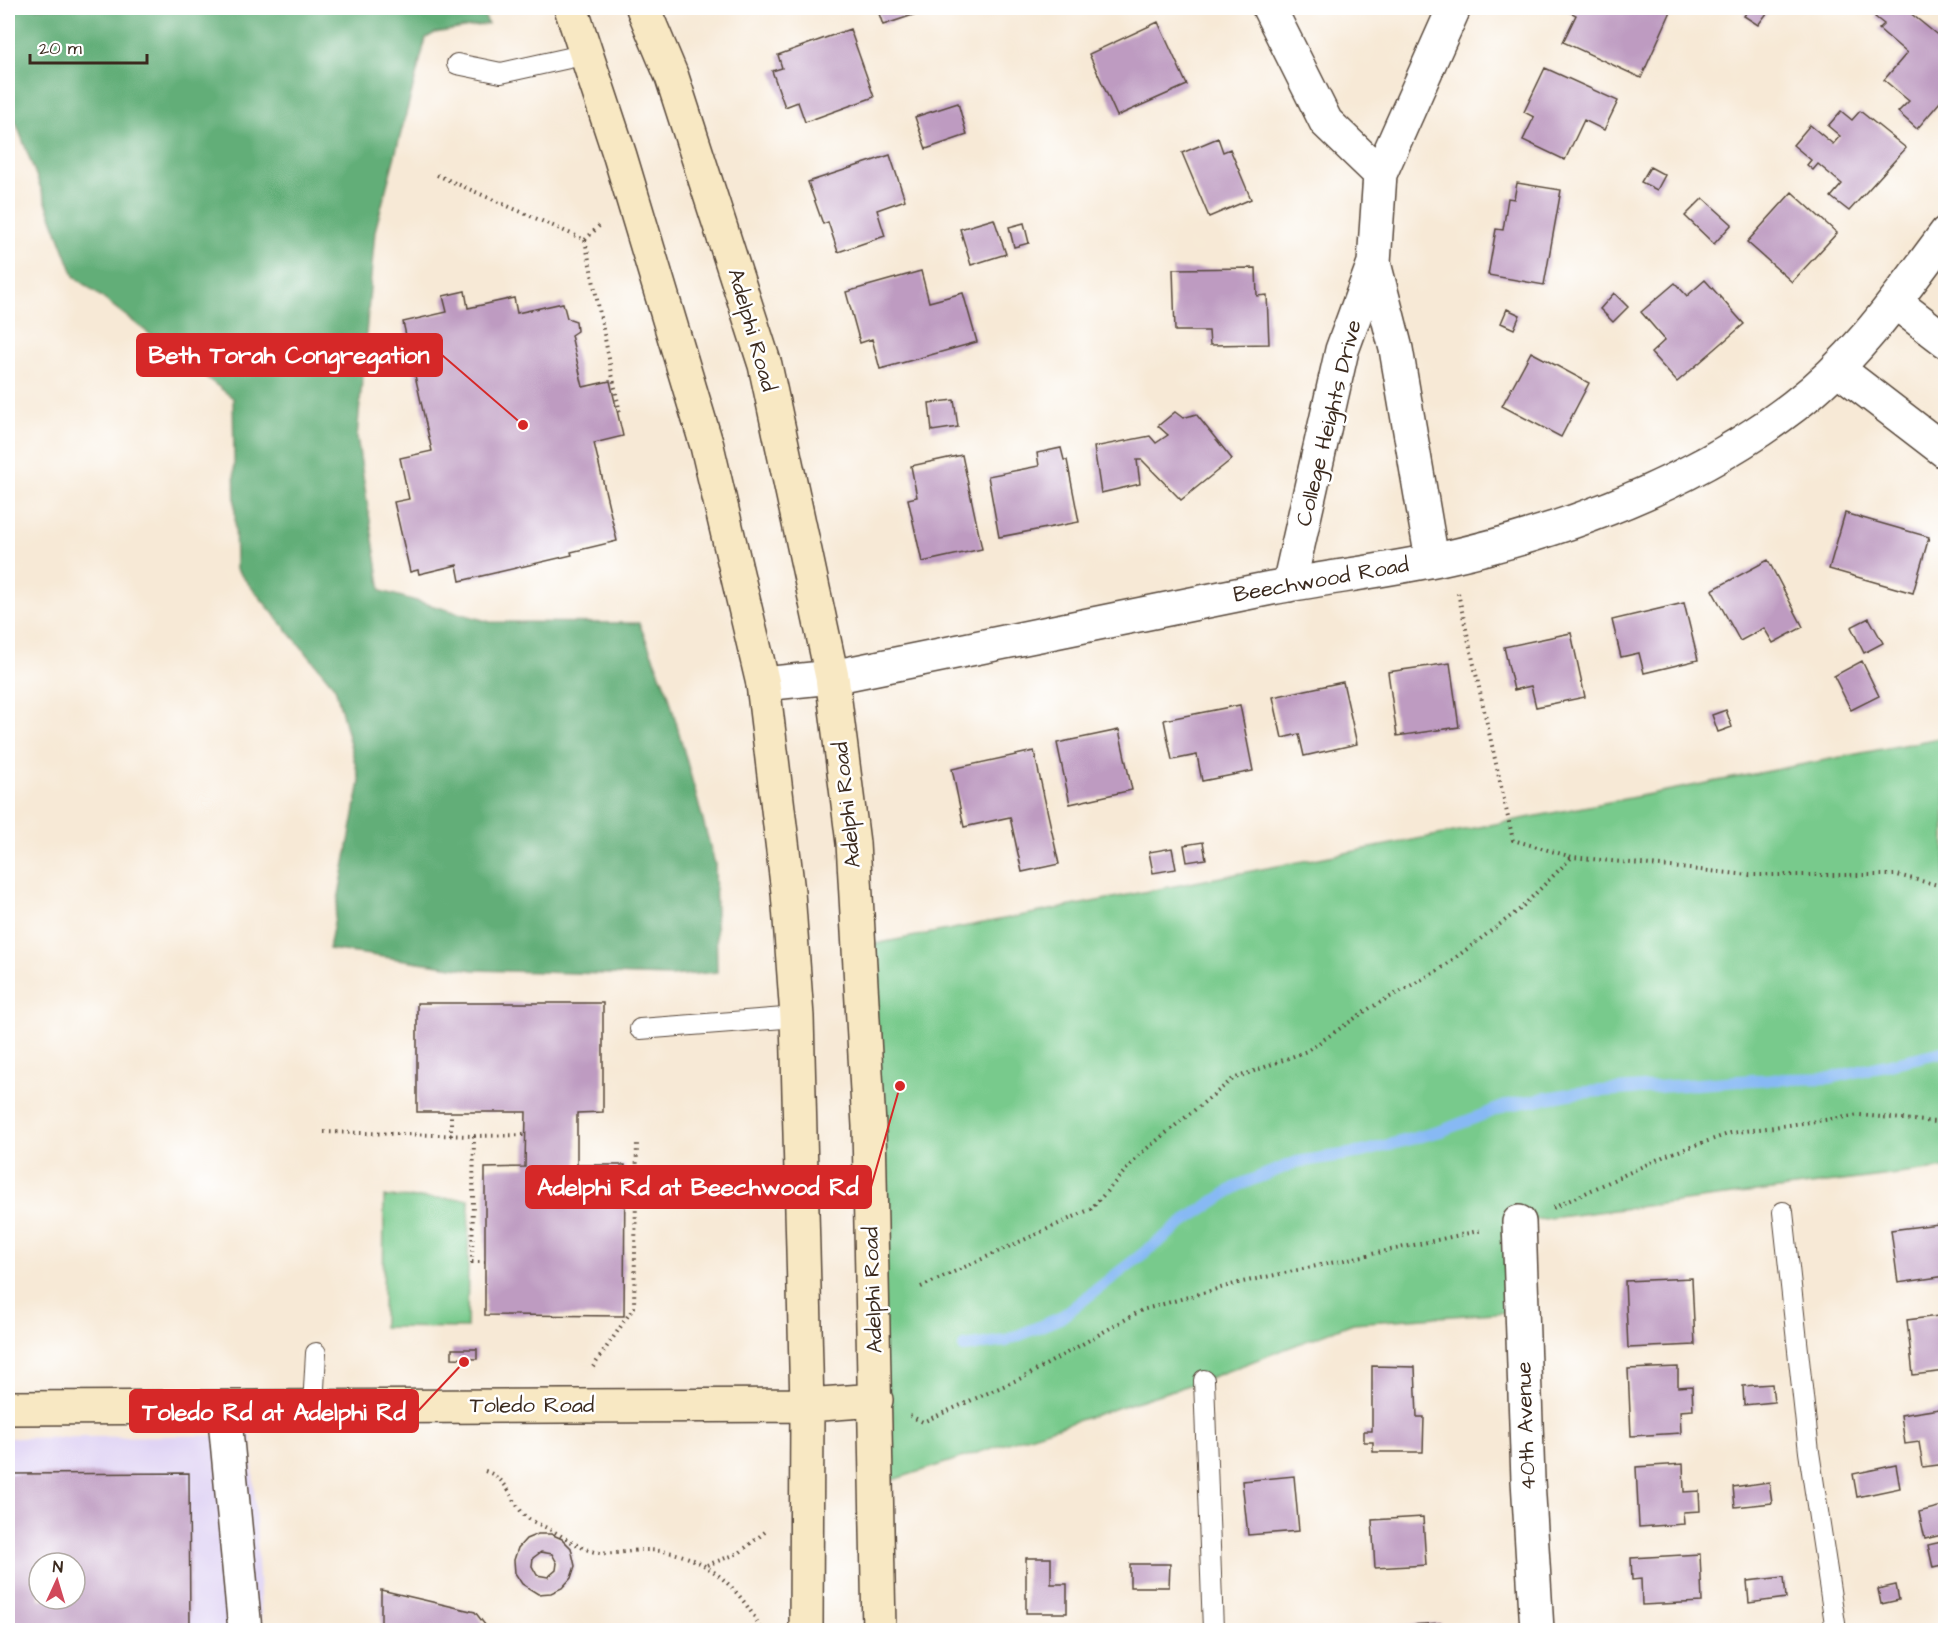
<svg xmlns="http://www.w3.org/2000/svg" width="1953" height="1638" font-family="'Architects Daughter',sans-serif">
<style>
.built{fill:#e0d4f4;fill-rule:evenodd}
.green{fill:#78ca8c;stroke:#5a7a55;stroke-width:1.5}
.forest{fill:#62ae78;stroke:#4e6c4b;stroke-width:1.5}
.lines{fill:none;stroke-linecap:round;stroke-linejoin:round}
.stream{stroke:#87b9f4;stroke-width:12}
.building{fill:#be9bc1;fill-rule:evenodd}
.lane-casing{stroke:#57473a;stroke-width:22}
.street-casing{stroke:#57473a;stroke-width:36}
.secondary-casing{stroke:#57473a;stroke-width:36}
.path{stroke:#57473a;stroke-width:4;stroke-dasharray:1.5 4.5;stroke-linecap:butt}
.lane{stroke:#fff;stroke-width:20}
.street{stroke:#fff;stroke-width:33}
.secondary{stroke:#f8e8c3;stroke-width:33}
.labels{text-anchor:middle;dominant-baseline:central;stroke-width:5;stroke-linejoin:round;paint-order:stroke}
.street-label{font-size:22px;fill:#3b2a1e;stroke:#fff}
.leader{fill:none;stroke:#d62828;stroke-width:2}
.callout-dot{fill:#d62828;stroke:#fff;stroke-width:2}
.callout{fill:#d62828;stroke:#d62828;stroke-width:2}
.callout-label{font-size:24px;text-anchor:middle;font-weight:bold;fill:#fff}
</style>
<rect width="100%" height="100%" fill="#fff"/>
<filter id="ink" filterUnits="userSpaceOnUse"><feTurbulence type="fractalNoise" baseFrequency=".0167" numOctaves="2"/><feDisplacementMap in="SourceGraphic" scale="12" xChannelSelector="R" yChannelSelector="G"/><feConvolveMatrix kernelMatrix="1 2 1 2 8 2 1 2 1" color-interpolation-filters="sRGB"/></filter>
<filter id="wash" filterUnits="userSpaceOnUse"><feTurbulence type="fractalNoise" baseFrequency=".008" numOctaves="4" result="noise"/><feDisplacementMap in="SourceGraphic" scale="24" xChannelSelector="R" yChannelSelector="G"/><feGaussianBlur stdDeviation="1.35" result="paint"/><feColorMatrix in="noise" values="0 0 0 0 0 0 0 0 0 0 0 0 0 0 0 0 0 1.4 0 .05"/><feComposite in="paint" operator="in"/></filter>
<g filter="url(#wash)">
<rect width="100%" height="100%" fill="#f7e9d6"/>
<path class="built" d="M251,1435L262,1630H8V1438ZM39,1563H75V1599H39Z"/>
<path class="green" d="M1945,737V1168L1519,1222L1522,1311L1353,1323L1204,1380L877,1485L859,947Z
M384,1197L469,1199L467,1328L383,1327Z"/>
<path class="forest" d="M8,8H481L488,24L435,33L426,38L375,231L357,437L381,591L490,622L639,623L668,693L715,864L717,972L671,976L474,970L329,949L360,782L335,687L236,569L233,398L74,276L8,101Z"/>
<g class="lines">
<path class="stream" d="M964,1347L1005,1341L1060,1318L1189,1218L1239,1185L1297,1162L1362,1152L1441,1131L1508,1105L1575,1093L1753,1080L1830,1078L1946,1051"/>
</g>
<g id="blocks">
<path class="building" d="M877,8H924L925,11L883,25Z
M1570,8H1669L1672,9L1641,78L1563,42L1576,15L1568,11Z
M1749,8H1771L1758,25L1744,16Z
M1883,8L1894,12L1897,8H1904L1946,42V95L1917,129L1898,112L1909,101L1884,80L1907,53L1879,29L1884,24L1875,17Z
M1158,22L1187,85L1117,116L1089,54Z
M850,29L874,97L805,122L798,102L785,107L772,71L782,68L778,55Z
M1545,68L1618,101L1604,130L1584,120L1565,160L1523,140L1534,117L1524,112Z
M958,103L967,135L926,149L915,117Z
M1841,111L1852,120L1860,111L1906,148L1849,211L1831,197L1842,184L1818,164L1813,170L1807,165L1811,160L1793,145L1810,125L1833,144L1840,136L1828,126Z
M1218,138L1223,152L1230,149L1251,199L1209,217L1182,153Z
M890,155L905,200L877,210L885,236L838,252L828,222L823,224L808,182Z
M1650,167L1665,175L1657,190L1641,182Z
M1517,183L1561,190L1544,285L1488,275L1496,229L1503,230L1508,198L1514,199Z
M1792,192L1837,233L1792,282L1747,242Z
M1703,198L1732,224L1714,244L1685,216Z
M994,219L1006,254L971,265L960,229Z
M1024,223L1029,243L1014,247L1009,227Z
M1256,268L1257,296L1267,295L1269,344L1210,345L1209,331H1175L1173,269Z
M921,271L929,302L963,293L977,342L880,369L872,339L860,343L846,292Z
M1705,280L1744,324L1677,382L1651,353L1665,340L1641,312L1675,283L1687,296Z
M465,291L468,308L514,298L517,313L563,303L567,318L576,321L577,331L571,335L583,387L610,381L623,436L594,443L617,541L571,552L572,555L460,581L457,565L419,574L418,570L410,572L394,502L409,499L400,458L432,451L403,322L447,312L443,296Z
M1614,293L1628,307L1613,322L1600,309Z
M1507,309L1520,315L1514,329L1501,323Z
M1531,352L1589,383L1561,437L1502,406Z
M954,400L958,427L932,431L929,403Z
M1175,412L1183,418L1196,414L1232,459L1181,500L1142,460H1137L1140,484L1101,493L1094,447L1150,436L1156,443L1168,435L1158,426Z
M1061,448L1064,460H1067L1079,522L999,537L988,476L1039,466L1037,453Z
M962,455L982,549L922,562L908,499L917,497L911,466Z
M1845,513L1929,537L1913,593L1829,569Z
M1768,560L1803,627L1773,643L1764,628L1740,641L1712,590Z
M1684,603L1698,660L1644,673L1639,653L1621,657L1612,620Z
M1869,618L1883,643L1864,653L1851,627Z
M1571,633L1585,697L1536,707L1531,686L1514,690L1504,647Z
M1862,661L1879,696L1851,710L1834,676Z
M1450,663L1459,727L1397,736L1388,672Z
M1343,682L1357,744L1304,756L1299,734L1282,738L1273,697Z
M1240,705L1253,771L1202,781L1197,755L1172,760L1164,720Z
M1726,710L1732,727L1718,732L1712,715Z
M1119,730L1132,790L1070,804L1057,743Z
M1034,751L1059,864L1022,872L1010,817L964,827L952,769Z
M1203,842L1206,859L1187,862L1184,845Z
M1172,848L1176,869L1153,873L1149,852Z
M417,1003H603V1112L577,1113V1165H625L624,1316L485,1315V1168L525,1167L526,1112H417Z
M1946,1223V1276L1898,1283L1891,1230Z
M1692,1278L1695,1345L1628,1348L1625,1281Z
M1946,1315V1371L1913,1375L1907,1320Z
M452,1349H477V1359L452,1358Z
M1372,1366L1415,1367L1417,1417H1424L1423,1452H1373V1442H1364V1431H1372Z
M1678,1367V1387L1692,1386L1693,1410L1680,1411L1681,1433L1631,1436L1628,1369Z
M1772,1384L1774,1402L1744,1405L1743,1386Z
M1946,1408V1464L1923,1467L1919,1442L1905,1444L1901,1415Z
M1683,1464L1684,1492L1699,1491L1700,1511L1683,1512L1684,1524L1639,1527L1636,1467Z
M1896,1465L1900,1488L1857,1497L1853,1474Z
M189,1473L190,1630H8V1474ZM39,1563H75V1599H39Z
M1294,1476L1299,1531L1248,1535L1242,1481Z
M1769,1482L1772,1503L1735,1507L1733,1487Z
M1946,1505V1534L1925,1539L1919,1512Z
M1423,1517L1426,1565L1375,1568L1372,1520Z
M538,1534H551L562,1539L571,1548L575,1566L571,1578L562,1588L551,1593L538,1594L522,1584L515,1573L514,1560L518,1548L526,1539ZM541,1552L552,1554L557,1563L556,1570L548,1577L537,1575L532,1566L533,1558Z
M1946,1541V1565L1933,1568L1928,1545Z
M1700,1554L1702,1602L1642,1605L1641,1579L1632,1580L1631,1558Z
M1026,1558H1051V1584H1067V1613H1026Z
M1130,1564H1170L1169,1587H1130Z
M1784,1577L1786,1598L1749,1603L1747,1581Z
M1896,1585L1899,1600L1881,1604L1878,1589Z
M381,1590L475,1612L489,1630H381Z
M1441,1623V1630H1359V1628Z"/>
</g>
</g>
<g filter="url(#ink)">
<use href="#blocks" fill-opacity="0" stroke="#57473a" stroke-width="1.5"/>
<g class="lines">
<defs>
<path id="lane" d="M457,64L501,73L587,54
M640,1029L797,1017
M1783,1212L1809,1452L1836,1630
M1204,1380L1213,1630
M313,1406L316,1353"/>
<path id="street" d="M1269,8L1326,122L1380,174
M1374,263L1396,349L1432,560
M1895,302L1946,341
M1838,369L1946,452
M1289,585L1342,350L1374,263L1380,174L1454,8
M763,684L832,677C978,647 1125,618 1271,588C1330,577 1391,570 1449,557C1571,529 1695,482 1794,406C1856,359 1900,295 1946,233
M1519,1222L1528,1480L1537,1630
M224,1409L245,1630"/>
<path id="secondary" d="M571,8L620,156L707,446L763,684L788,892L797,1017L807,1405L806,1630
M643,8L672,77L765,365L832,677L853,843L869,1126L879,1630
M8,1408L807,1405L876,1400"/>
</defs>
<use href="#lane" class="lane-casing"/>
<use href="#street" class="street-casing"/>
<use href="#secondary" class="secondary-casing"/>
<path class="path" d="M437,175L585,240L601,224
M585,240L620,413H617
M1458,593L1513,840L1572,857L1749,875H1897L1946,887
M324,1132L474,1136L472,1262H485
M451,1136V1112
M474,1136L526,1135
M1553,1208L1667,1155L1731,1133L1860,1115L1946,1123
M921,1287L1091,1209L1140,1154L1233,1079L1307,1051L1370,1008L1439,970L1519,910L1572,857
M593,1367L634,1307L637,1141
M910,1416L923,1422L1028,1375L1142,1310L1238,1283L1483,1230
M485,1471C507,1478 510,1497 523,1514C528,1520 539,1524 547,1528C561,1535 576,1546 591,1551C609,1557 627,1550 645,1550C701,1550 737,1584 762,1630
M707,1565L739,1553L765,1532"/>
<use href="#lane" class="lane"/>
<use href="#street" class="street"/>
<use href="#secondary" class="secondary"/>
</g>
</g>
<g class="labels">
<g class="street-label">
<text transform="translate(752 330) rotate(74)">Adelphi Road</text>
<text transform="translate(1329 423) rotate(-76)">College Heights Drive</text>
<text transform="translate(1321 580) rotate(-10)">Beechwood Road</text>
<text transform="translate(847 805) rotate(-96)">Adelphi Road</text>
<text transform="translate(873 1290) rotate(-92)">Adelphi Road</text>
<text x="532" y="1405">Toledo Road</text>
<text transform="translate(1526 1426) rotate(-92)">40th Avenue</text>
</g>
</g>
<path class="leader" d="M523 425L442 355M900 1086L871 1187M464 1362L418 1411"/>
<g class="callout-dot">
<circle cx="523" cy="425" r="6"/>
<circle cx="900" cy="1086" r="6"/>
<circle cx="464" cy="1362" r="6"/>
</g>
<g class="callout">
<rect x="137" y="334" width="305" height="42" rx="6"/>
<rect x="526" y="1166" width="345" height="42" rx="6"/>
<rect x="130" y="1390" width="288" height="42" rx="6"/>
</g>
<g class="callout-label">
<text x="289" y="363">Beth Torah Congregation</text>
<text x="698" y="1195">Adelphi Rd at Beechwood Rd</text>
<text x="274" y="1420">Toledo Rd at Adelphi Rd</text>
</g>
<rect width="1953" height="1638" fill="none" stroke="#fff" stroke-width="30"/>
<g transform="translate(57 1581) rotate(4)"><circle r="28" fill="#ffffff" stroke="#b1aaa5" stroke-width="1.5"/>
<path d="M0-4.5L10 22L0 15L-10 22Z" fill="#d1495b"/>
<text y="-9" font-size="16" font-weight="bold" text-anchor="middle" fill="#3b2a1e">N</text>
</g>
<path d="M30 54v9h117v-9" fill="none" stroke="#3b2a1e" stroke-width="3"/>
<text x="39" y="54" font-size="18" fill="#3b2a1e" stroke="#ffffff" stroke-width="4.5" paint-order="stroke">20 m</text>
</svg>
